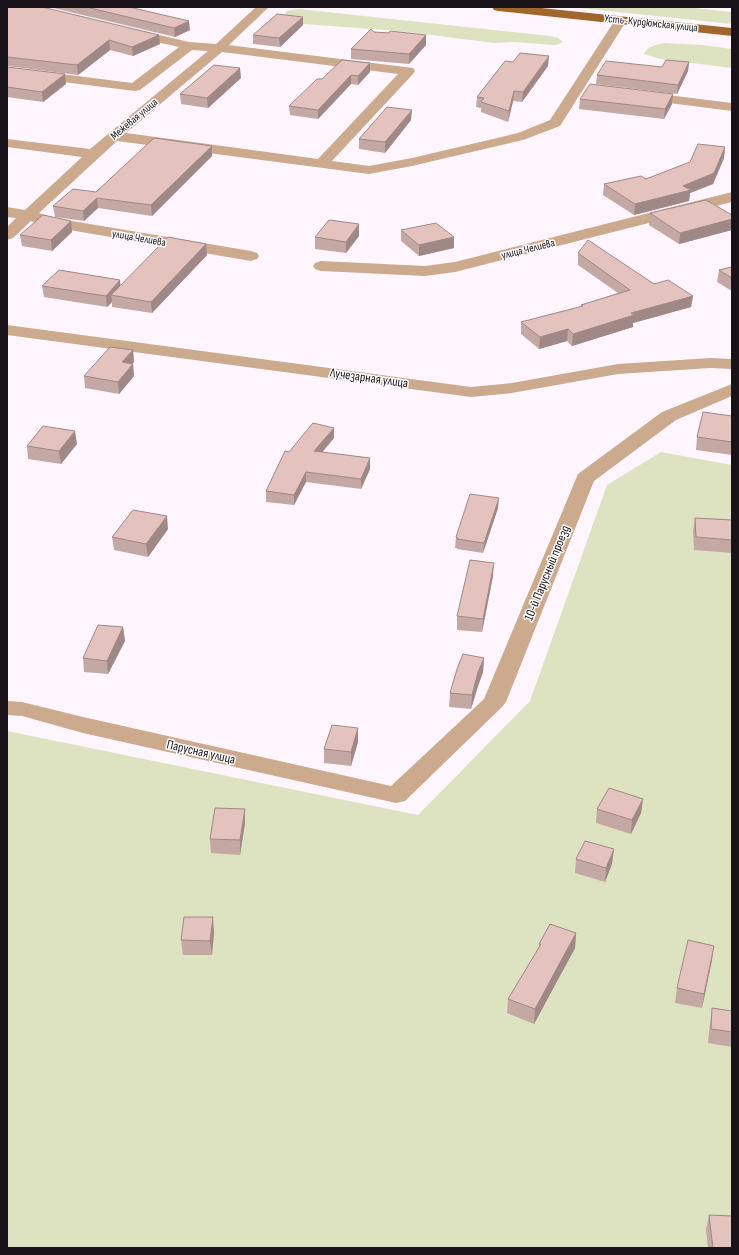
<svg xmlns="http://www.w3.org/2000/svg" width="739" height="1255" font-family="'Sofia Sans Condensed',sans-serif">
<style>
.green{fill:#dde3c0}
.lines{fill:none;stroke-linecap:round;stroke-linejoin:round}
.minor{fill:#ccaa8d;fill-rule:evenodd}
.major{fill:#a1662b;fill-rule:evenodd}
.wall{fill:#c4a8a4}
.shaded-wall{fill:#a08886}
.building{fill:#e4c3bf;stroke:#a08886}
.labels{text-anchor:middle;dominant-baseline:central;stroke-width:3;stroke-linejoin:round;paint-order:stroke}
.far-street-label{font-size:11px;fill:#191219;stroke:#fff}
.street-label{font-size:13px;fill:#191219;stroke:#fff}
</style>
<rect width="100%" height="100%" fill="#fff5fe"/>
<path class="green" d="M570,7H685L732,12V24Z
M299,9L550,36L558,38L563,42L556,45L514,42L494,43L399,31L291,23L284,19L286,11Z
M664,43L702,45L732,49V68L660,59L644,54C647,46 656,45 664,43Z
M661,452L732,465V1248H7V731L418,815L530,701L607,485Z"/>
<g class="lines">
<path class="minor" d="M256,7H269L229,45L413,68L415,71L413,74L332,161L369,166L412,158L518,133L550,120L617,17H625L627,20L560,126L523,140L412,166L369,174L117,141L39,213L54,218L251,251L257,253L259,256L257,259L251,261L52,227L31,221L13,238L7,240V227L16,218L7,217V207L25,210L82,157L7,147V139L90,149L208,51L192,50L140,90L135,91L7,75V67L132,83L179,47L126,35L124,32L126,29L130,28L189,42L216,44ZM222,52L398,74L318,159L126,133Z
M643,92L732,103V111L638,99L636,96L638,93Z
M732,192V202L455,272L425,276L321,271L315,269L313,266L315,263L321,261L425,266L455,262Z
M7,325L471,387L512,383L618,364L710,358L732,359V369L710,368L618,374L512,393L471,397L7,335Z
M732,384V396L676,420L594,481L506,702L502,707L405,801L396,803L83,733L22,716L7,715V701L22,702L83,717L391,786L484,699L578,474L662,412Z"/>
<path class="major" d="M492,7H532L732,28V36L498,11L494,10Z"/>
</g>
<path class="wall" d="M7,7L160,44L133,56L110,50L78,75L7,66Z
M49,7H129L190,30L175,37Z
M303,25L280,47L253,44V35Z
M374,32L389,33L426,45L409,64L351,59V49Z
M689,62L688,71L677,94L596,84L597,75L662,67Z
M548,66L522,102L513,101L508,122L481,112V108L476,107L477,97Z
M7,67L65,74L66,84L43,102L7,97Z
M370,72L358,85L351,84L318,119L290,115L289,106L322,79Z
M241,78L208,108L181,104L180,94Z
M580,99L672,104L664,119L579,109Z
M411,120L385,153L359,149V139Z
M212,146V156L152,216L98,208L84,221L55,217L53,206L96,192Z
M725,147L724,158L713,184L690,193L689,201L634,215L603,195L604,184L646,179L690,162Z
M650,213L732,215V230L679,244L649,225Z
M71,221L72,232L52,251L22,246L20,235Z
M401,230L454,237V248L419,256L401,241Z
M359,236L346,253L315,249V237Z
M206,244L207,255L152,313L112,307V302L107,307L44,297L42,286L120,280V286Z
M578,253L654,284L693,296L691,307L633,323V327L572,346L567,341L539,349L521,334V322L581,307V305L618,293L578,265Z
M732,267V291L717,282L719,270Z
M133,350L134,362L133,364L134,376L119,394L85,388L84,376Z
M732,416V455L696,450L697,437Z
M334,438L322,452L370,469L361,489L306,482L294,505L266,502V491L289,452Z
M77,444L61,464L28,459L27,446Z
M498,508L483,553L457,549V548H455L456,537Z
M695,518L732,520V553L694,550L693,531Z
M168,529L148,557L114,550L112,537Z
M493,576L482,632L457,630V616Z
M123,627L125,641L108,674L84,672L83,658Z
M484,658L483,672L478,686L471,709L449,707L450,693Z
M358,728V742L351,766L324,763V749Z
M643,799L641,813L631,834L596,823L597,809Z
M245,823L240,855L211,853L210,839Z
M576,859L612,864L605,882L575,873Z
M214,932L212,955H183L181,940Z
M576,933L575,948L534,1024L507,1013L508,999L539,948V944Z
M712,960L702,1008L675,1003L677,988Z
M712,1008L732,1011V1047L708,1043L710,1023Z
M709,1215L732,1248H708L706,1230Z"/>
<path class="shaded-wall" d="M303,17V25L280,47L279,38Z
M189,21L190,30L175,37L174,28Z
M159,35L160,44L133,56L132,47Z
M426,35V45L409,64V54Z
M109,40L110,50L78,75L77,65Z
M549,56L548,66L522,102L523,92Z
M689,62L688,71L677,94L678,85Z
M370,63V72L358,85V76Z
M240,68L241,78L208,108L207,98Z
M65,74L66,84L43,102L42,92Z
M351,75V84L318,119V110Z
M514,91L513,101L508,122L509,111Z
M673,94L672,104L664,119L665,109Z
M412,110L411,120L385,153V142Z
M212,146V156L152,216L151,205Z
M725,147L724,158L713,184L690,193L689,201L634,215L635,204Z
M97,198L98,208L84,221L83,211Z
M732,219V230L679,244L680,233Z
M71,221L72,232L52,251L51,240Z
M359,224V236L346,253V242Z
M454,237V248L419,256V245Z
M206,244L207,255L152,313L151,302Z
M120,280L121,291L111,295L112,302L107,307L106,296Z
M693,296L691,307L633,323V327L572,346L573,334L631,313Z
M568,329L567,341L539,349L540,337Z
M133,350L134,362L123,374L122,362Z
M133,364L134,376L119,394L118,382Z
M334,428V438L314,462V451Z
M75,431L77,444L61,464L59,451Z
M370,458V469L361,489V479Z
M306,472V482L294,505V495Z
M499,498L498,508L483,553L484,543Z
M167,516L168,529L148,557L146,544Z
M494,563L493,576L482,632L483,619Z
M123,627L125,641L108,674L107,661Z
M484,658L483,672L478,686L471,709L472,695L478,672Z
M358,728V742L351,766V752Z
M643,799L641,813L631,834L632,820Z
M245,809V823L240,855V840Z
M614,849L612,864L605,882L606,868Z
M213,917L214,932L212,955L210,941Z
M576,933L575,948L534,1024L535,1009Z
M714,946L712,960L702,1008L704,994Z"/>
<path class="building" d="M7,7H42L159,35L132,47L109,40L77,65L7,57Z
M86,7H129L189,21L174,28Z
M277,14L303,17L279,38L253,35Z
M371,29L374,32L389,33L390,31L426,35L409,54L351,49Z
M520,53L549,56L523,92L514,91L509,111L481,102L484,98L477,97L505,61L513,62Z
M342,60L370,63L358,76L351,75L318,110L289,106L317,79H322Z
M666,60L689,62L678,85L597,75L606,61L662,67Z
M214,65L240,68L207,98L180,94Z
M7,67L65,74L42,92L7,87Z
M590,84L673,94L665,109L580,99Z
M387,107L412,110L385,142L359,139Z
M154,138L212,146L151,205L97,198L83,211L53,206L73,189L96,192Z
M698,144L725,147L714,173L683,186L691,190L635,204L604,184L641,176L646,179L690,162Z
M706,200L732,215V219L680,233L650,213Z
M43,215L71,221L51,240L20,235Z
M329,220L359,224L346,242L315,237Z
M436,223L454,237L419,245L401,230Z
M168,237L206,244L151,302L111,295Z
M588,240L654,284L668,280L693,296L631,313L634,315L573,334L568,329L540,337L521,322L583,306L581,305L630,290L578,253Z
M732,267V278L719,270Z
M59,270L120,280L106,296L42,286Z
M110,347L133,350L122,362L133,364L118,382L84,376Z
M703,412L732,416V442L697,437Z
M313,423L334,428L314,451L370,458L361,479L306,472L294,495L266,491L285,451L289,452Z
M43,426L75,431L59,451L27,446Z
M470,494L499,498L484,543L457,539L458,538L456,537Z
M133,510L167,516L146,544L112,537Z
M695,518L732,520V540L696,537Z
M470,560L494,563L483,619L457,616Z
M98,625L123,627L107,661L83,658Z
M463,654L484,658L478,672L472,695L450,693L457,669Z
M332,725L358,728L351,752L324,749Z
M609,788L643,799L632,820L597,809Z
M215,808L245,809L240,840L210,839Z
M585,841L614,849L606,868L576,859Z
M184,917H213L210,941L181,940Z
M550,924L576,933L535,1009L508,999L541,944H539Z
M688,940L714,946L704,994L677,988Z
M712,1008L732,1011V1032L711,1029Z
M709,1215L732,1216V1248H713Z"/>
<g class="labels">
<g class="far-street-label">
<text transform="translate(651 23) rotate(6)">Усть-Курдюмская улица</text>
<text transform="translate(134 119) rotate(-40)">Межевая улица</text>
<text transform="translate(139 238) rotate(10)">улица Челиева</text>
<text transform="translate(528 249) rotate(-14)">улица Челиева</text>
</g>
<g class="street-label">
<text transform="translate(369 378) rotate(8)">Лучезарная улица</text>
<text transform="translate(547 573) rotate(-68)">10-й Парусный проезд</text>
<text transform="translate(201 752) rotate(13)">Парусная улица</text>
</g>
</g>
<rect width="739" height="1255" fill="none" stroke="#191219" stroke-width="16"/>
</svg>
